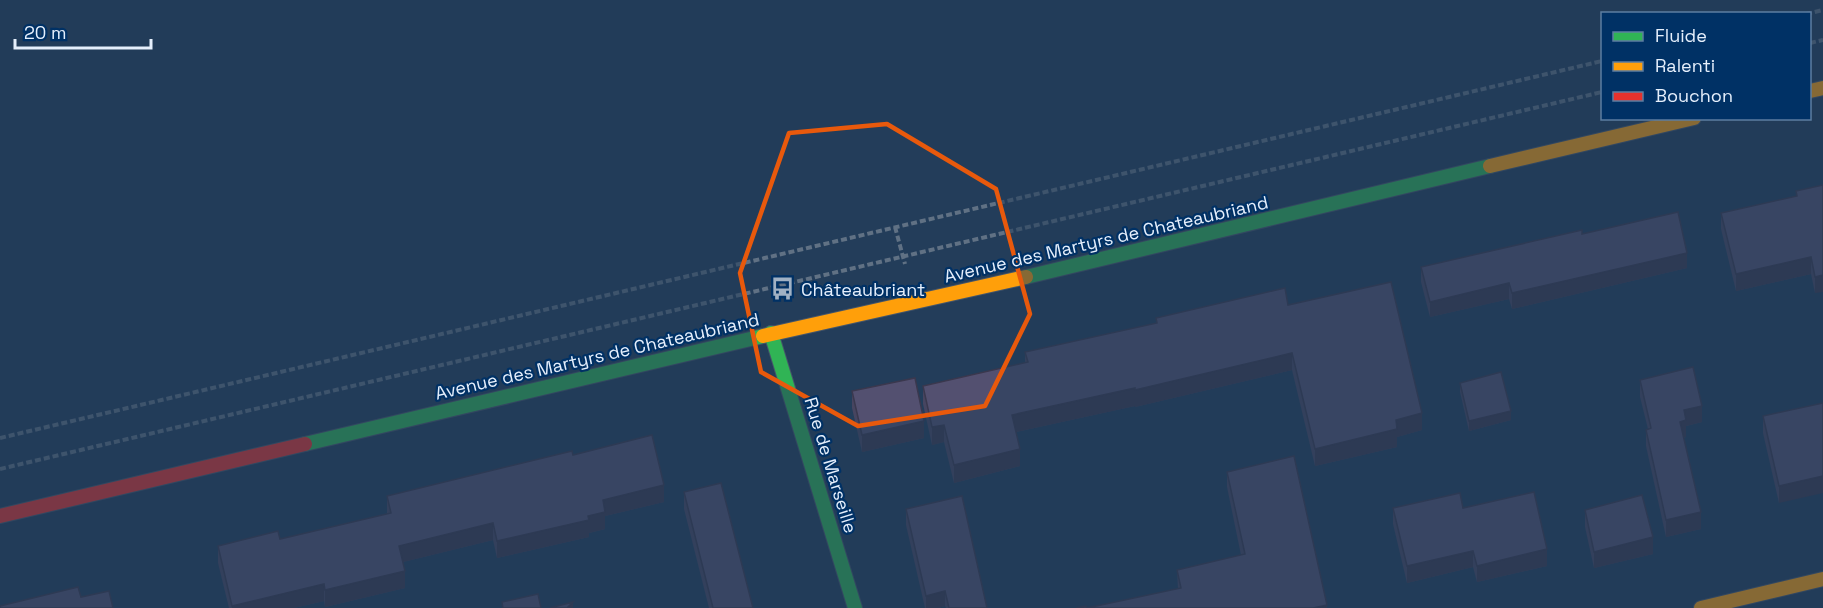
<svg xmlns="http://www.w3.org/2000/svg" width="1823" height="608" font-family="'Space Grotesk',sans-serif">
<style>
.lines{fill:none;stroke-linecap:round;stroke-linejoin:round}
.fast-casing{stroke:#455569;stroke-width:16}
.slow-casing{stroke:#455569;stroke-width:16}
.jam-casing{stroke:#455569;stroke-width:16}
.path{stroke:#607184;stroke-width:4;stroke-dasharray:6 3;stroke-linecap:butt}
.fast{stroke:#30b455;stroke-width:14}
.slow{stroke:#ff9f0a;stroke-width:14}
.jam{stroke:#e5322d;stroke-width:14}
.wall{fill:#474560}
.shaded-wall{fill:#3a384e}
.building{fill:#535070;stroke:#3a384e;stroke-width:1.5}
.marked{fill:none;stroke:#e8590c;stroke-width:4.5;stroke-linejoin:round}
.labels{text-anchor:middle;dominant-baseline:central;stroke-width:4.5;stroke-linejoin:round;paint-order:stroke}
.street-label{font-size:18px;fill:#e5effc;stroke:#003165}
.poi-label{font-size:18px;fill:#e5effc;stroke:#003165;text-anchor:start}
</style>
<rect width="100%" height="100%" fill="#233d5a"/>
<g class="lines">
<defs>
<path id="fast" d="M1026,277L1490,166
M771,333L855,608
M305,444L763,336"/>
<path id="slow" d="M1810,91L1823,88
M1490,166L1694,118
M763,336L1026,277
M1701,608L1823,579"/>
<path id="jam" d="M0,516L305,444"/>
</defs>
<use href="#fast" class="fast-casing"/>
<use href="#slow" class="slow-casing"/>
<use href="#jam" class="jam-casing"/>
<path class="path" d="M1806,14L1823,10
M1810,43L1823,40
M895,227L905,264
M0,438L1602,61
M0,469L1602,92"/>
<use href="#fast" class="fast"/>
<use href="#slow" class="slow"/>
<use href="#jam" class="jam"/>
</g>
<path class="wall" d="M1823,185L1815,293L1811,274L1736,291L1721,229V213L1796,196V191Z
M1582,234L1687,268L1512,309L1509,299L1430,317L1421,282V267Z
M1288,305L1422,430L1397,437V447L1315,466L1292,370L1135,407V406L1016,432L1020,466L954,483L944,442L932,445L923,404V386L1025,363V352L1156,323V318Z
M1640,380L1702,422L1686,426V437L1683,438L1701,529L1666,537L1646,446V430L1648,429L1640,397Z
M1460,383L1511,420L1469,431L1460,392Z
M852,391L924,438L862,452L852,408Z
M1823,403L1779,503L1763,433V416Z
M573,455L664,502L605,516V529L589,533V537L497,558L493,540L403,562L405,588L325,607L324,601L294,608H229L218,563V546L280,539L387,514V496Z
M1227,472L1327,608H1087L1178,589L1177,570L1241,555L1227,487Z
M684,492L753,608H709L684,509Z
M1393,508H1463L1547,566L1477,582L1473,567L1407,583L1393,524Z
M906,509L987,608H946L945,606L938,608H925L906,525Z
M1585,510L1653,554L1594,568L1585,527Z"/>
<path class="shaded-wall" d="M1687,253V268L1512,309V293Z
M1811,257V274L1736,291V274Z
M1823,275V292L1815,293V277Z
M1509,283V299L1430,317V302Z
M1292,353V370L1135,407V390Z
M1135,388V406L1012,433V415Z
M1702,406V422L1686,426V437L1680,438V422L1684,410Z
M1511,411V420L1469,431V421Z
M1422,413V430L1397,437V447L1315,466V449L1396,420Z
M924,421V438L862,452V435Z
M944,425V442L932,445V427Z
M1020,449V466L954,483V465Z
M1823,476V493L1779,503V486Z
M664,485V502L605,516V529L589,533V537L497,558V541L588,516L603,500Z
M1701,512V529L1666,537V520Z
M493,523V540L399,563V546Z
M1653,537V554L1594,568V552Z
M1547,549V566L1477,582V566Z
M1473,551V567L1407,583V566Z
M405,571V588L325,607V590Z
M324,584V601L294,608H232V606Z
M945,591V606L938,608H926V596Z
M573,602V608H567Z
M1327,605V608H1313Z"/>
<path class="building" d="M1823,185V275L1815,277L1811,257L1736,274L1721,213L1797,196L1796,191Z
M1678,212L1687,253L1512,293L1509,283L1430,302L1421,267L1582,230V234Z
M1391,282L1422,413L1396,420L1397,429L1315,449L1292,353L1135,390V388L1012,415L1020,449L954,465L944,425L932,427L923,386L1028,362L1025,352L1157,323L1156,318L1285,288L1288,305Z
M1693,367L1702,406L1684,410L1686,420L1680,422L1701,512L1666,520L1646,430L1651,428L1640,380Z
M1501,372L1511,411L1469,421L1460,383Z
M915,378L924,421L862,435L852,391Z
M1823,403V476L1779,486L1763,416Z
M652,435L664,485L603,500L605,512L588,516L589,520L497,541L493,523L399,546L405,571L325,590L324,584L232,606L218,546L278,531L280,539L391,513L387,496L572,451L573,455Z
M1294,456L1327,605L1313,608H1076L1086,606L1087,608L1181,588L1177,570L1245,554L1227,472Z
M721,483L753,608H713L684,492Z
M1534,492L1547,549L1477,566L1473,551L1407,566L1393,508L1460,493L1463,508Z
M1642,495L1653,537L1594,552L1585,510Z
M962,496L987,608H949L945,591L926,596L906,509Z
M78,587L81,597L109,591L113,608H0V606Z
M538,594L541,608H503L502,602Z
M573,602L567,608H550Z"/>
<path d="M0 0H1823V608H0ZM887,124L996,189L1030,314L985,406L858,426L761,372L740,273L789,133Z" fill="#233d5a" fill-opacity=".55" fill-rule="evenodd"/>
<path class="marked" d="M887,124L996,189L1030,314L985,406L858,426L761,372L740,273L789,133Z"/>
<defs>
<symbol id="bus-bare" viewBox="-9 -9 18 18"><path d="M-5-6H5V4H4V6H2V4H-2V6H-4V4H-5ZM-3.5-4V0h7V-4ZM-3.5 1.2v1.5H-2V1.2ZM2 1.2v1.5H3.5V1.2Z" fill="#a1b1c3" stroke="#003165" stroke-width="2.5" paint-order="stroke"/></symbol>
</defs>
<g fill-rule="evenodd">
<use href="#bus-bare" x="766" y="272" width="33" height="33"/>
</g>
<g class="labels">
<g class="street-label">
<text transform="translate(1106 239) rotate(-13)">Avenue des Martyrs de Chateaubriand</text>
<text transform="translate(597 356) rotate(-13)">Avenue des Martyrs de Chateaubriand</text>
<text transform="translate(831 465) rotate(73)">Rue de Marseille</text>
</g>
<g class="poi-label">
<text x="801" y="289">Châteaubriant</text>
</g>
</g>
<rect x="1601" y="12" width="210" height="108" fill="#003165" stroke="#5c7da1" stroke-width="1.5"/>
<rect x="1613" y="32" width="30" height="9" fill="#30b455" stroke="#5c7da1" stroke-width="1.5"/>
<text x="1655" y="42" font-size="18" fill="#e5effc">Fluide</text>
<rect x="1613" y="62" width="30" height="9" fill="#ff9f0a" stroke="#5c7da1" stroke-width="1.5"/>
<text x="1655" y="72" font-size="18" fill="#e5effc">Ralenti</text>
<rect x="1613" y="92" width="30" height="9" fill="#e5322d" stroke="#5c7da1" stroke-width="1.5"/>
<text x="1655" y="102" font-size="18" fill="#e5effc">Bouchon</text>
<path d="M15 39v9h136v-9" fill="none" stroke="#e5effc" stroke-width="3"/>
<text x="24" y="39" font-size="18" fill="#e5effc" stroke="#003165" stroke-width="4.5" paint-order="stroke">20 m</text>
</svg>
